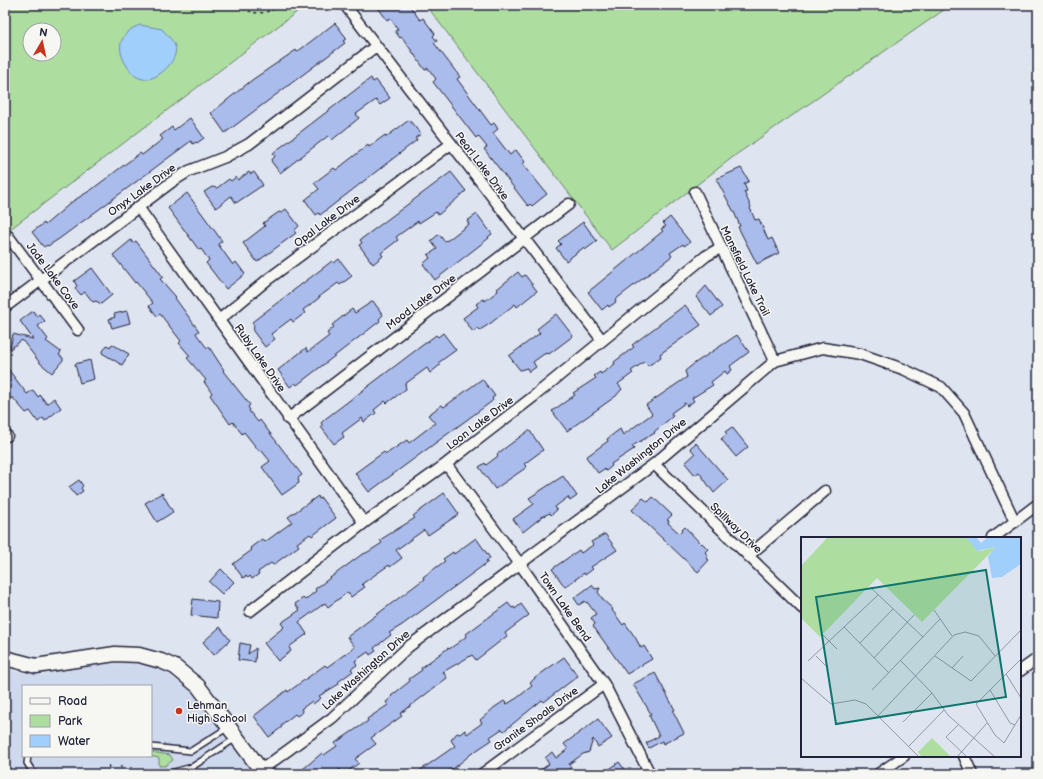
<svg xmlns="http://www.w3.org/2000/svg" width="1043" height="779" font-family="'Balsamiq Sans',sans-serif">
<style>
.built{fill:#cfd9ee;fill-rule:evenodd}
.green{fill:#adde9f;stroke:#68806d;fill-rule:evenodd}
.water{fill:#a0cffc;stroke:#6e8aaf}
.building{fill:#aabceb;stroke:#22223b}
.lines{fill:none;stroke-linecap:round;stroke-linejoin:round}
.lane-casing{stroke:#22223b;stroke-width:8}
.street-casing{stroke:#22223b;stroke-width:13}
.secondary-casing{stroke:#22223b;stroke-width:17}
.path{stroke:#22223b;stroke-width:1.5;stroke-dasharray:3 3;stroke-linecap:butt}
.lane{stroke:#f6f6f2;stroke-width:5}
.street{stroke:#f6f6f2;stroke-width:10}
.secondary{stroke:#f6f6f2;stroke-width:14}
.poi-dot{fill:#c8321e;stroke:#f6f6f2;stroke-width:1.5}
.labels{text-anchor:middle;dominant-baseline:central;stroke-width:3;stroke-linejoin:round;paint-order:stroke}
.street-label{font-size:11px;fill:#22223b;stroke:#f6f6f2}
.poi-label{font-size:11px;fill:#22223b;stroke:#f6f6f2;text-anchor:start}
.inset-road{fill:none;stroke:#9397a8;stroke-width:1}
.view{fill:#0f766e;fill-opacity:0.15;stroke:#0f766e;stroke-width:2}
.inset-edge{fill:none;stroke:#22223b;stroke-width:2}
</style>
<rect width="100%" height="100%" fill="#dfe5f0"/>
<filter id="ink" filterUnits="userSpaceOnUse"><feTurbulence type="fractalNoise" baseFrequency=".025" numOctaves="2"/><feDisplacementMap in="SourceGraphic" scale="8" xChannelSelector="R" yChannelSelector="G"/><feConvolveMatrix kernelMatrix="1 2 1 2 8 2 1 2 1" color-interpolation-filters="sRGB"/></filter>
<g filter="url(#ink)">
<path class="built" d="M128,663L160,668L191,691L255,774H5V669L17,672L42,675L98,665ZM23,686H151V756H23Z"/>
<path class="green" d="M5,5H306L5,233ZM30,30H54V54H30Z
M426,5H951L737,154L612,250Z
M151,752L170,755L173,760L165,766H159V758L148,756H151Z"/>
<path class="water" d="M140,25L162,29C166,34 173,40 175,46C180,60 156,82 143,79C135,78 131,72 127,66C115,48 120,32 140,25Z"/>
<path class="building" d="M376,5H409L420,20L423,18L435,34L433,36L437,41L434,43L460,77L457,79L491,125L494,123L498,129L493,133L510,155L516,150L525,162L523,164L547,194L532,206L530,204L528,206L484,149L487,147L478,136L476,138L433,82L436,79L428,68L425,70L402,37L400,38L395,31L398,29L390,18L387,20Z
M335,23L345,36L346,39L343,41L345,43L225,133L211,113L252,80L296,50L297,52Z
M371,78L373,82L376,80L390,98L380,105L376,100L356,114L359,118L332,140L328,136L280,173L271,161L275,156L273,153Z
M190,118L204,138L197,143L196,142L193,144L191,141L59,239L48,246L47,245L44,247L42,245L32,232L44,223L45,225L73,201L91,190L140,153L142,155L163,139L160,136L172,127L174,130Z
M409,120L421,134L415,138L417,140L320,215L319,213L316,215L305,200L319,189L314,183L334,168L336,170L368,145L369,147L385,135L386,137Z
M741,168L749,181L744,184L747,191L744,192L751,207L750,208L755,220L759,219L768,240L772,238L779,253L757,264L738,227L740,226L734,212L716,179Z
M249,172L251,174L254,172L263,185L236,203L231,196L216,208L204,192L212,187L217,188L229,179L231,181L236,177L238,180Z
M451,172L466,191L438,215L436,212L419,223L418,221L396,237L398,240L381,253L383,256L373,264L359,245L362,243L360,240Z
M187,193L222,241L218,244L233,265L236,262L245,274L226,289L206,263L209,260L201,249L199,250L168,208Z
M286,209L299,226L294,231L296,233L257,262L243,243L265,226L263,223L279,212L281,213Z
M477,214L492,234L488,237L489,238L435,280L423,264L430,258L428,255L437,249L431,241L439,234L444,241L448,240L469,224L467,221Z
M670,217L690,242L684,246L683,244L670,253L672,256L615,300L616,302L609,307L608,305L602,310L588,292L663,231L661,229L666,226L663,223Z
M583,222L597,241L585,250L583,248L566,261L556,248L561,244L558,241Z
M131,240L133,243L136,241L163,277L160,279L176,297L175,298L199,331L196,333L197,335L207,348L209,347L224,370L223,371L250,405L248,407L250,410L249,411L258,422L260,420L302,475L298,478L299,483L282,495L262,467L270,461L261,450L259,451L244,432L242,434L233,422L230,424L210,395L212,393L204,382L206,380L187,358L190,356L179,343L181,341L160,314L157,316L149,306L153,303L136,282L135,283L113,255Z
M339,259L352,276L340,285L338,283L319,297V298L303,310L305,313L293,322L291,319L271,334L275,339L265,347L253,331L254,326L252,322L319,271L332,261L334,263Z
M92,268L112,295L101,304L96,301L93,302L85,292L81,295L75,288L77,286L74,281Z
M518,272L522,277L525,275L537,291L517,307L515,304L491,323L480,330L478,328L473,332L463,318L478,307L476,304L483,299L485,301L498,291L497,289Z
M706,286L722,307L711,316L696,297Z
M373,301L383,315L379,319L380,321L297,385L295,383L290,387L278,370L306,348L308,352L329,336L327,333L334,327L332,325L352,309L355,313Z
M685,305L701,325L660,354L661,357L648,366L644,362L631,371L633,373L618,384L622,389L616,396L567,431L552,411L575,395L573,393L596,378L594,376L600,372L601,374L615,364L614,362L634,347L632,345Z
M33,311L37,316L39,314L45,321L38,326L48,339L46,341L61,352L59,355L63,358V360L52,373L40,363L22,340L10,349L13,334L33,339L20,321Z
M127,311L130,323L112,328L109,319L115,317L114,314Z
M556,314L573,336L549,354L548,353L544,354L533,362L536,367L529,372L527,368L520,370L509,356L540,333L537,329Z
M443,333L456,350L438,363L440,365L430,373L427,368L405,384L406,389L387,403L385,401L374,410L376,413L364,422L362,418L342,433L344,437L334,444L321,427L323,426L321,423L325,419L436,335L438,337Z
M737,335L749,352L730,366L732,370L727,374L725,371L711,382L713,385L692,398L694,401L687,406L685,403L671,413L673,416L654,432L655,433L632,446L634,449L611,464L612,466L606,471L604,469L598,473L586,457L608,441L607,439L620,429L623,435L652,414L646,405L687,377L685,371L695,363Z
M112,344L129,354L122,365L102,353L107,345L110,347Z
M90,360L94,379L80,383L75,364Z
M5,365L27,394L33,390L38,397L40,395L47,404L54,398L61,408L45,421L43,418L38,422L30,411L26,413L13,398H9L5,392Z
M482,379L495,396L492,398L493,400L491,402L369,492L355,473L384,452L386,454L407,440L409,443L435,423L428,415L442,405L444,407Z
M732,427L748,447L736,457L721,439L727,434L725,432Z
M528,431H530L543,450L524,464L527,467L495,489L479,467L485,463L486,465L498,456L497,454Z
M696,443L728,480L714,493L699,472L695,475L685,463L695,454L690,448Z
M563,476L577,496L570,501L568,497L555,507L557,510L551,515L550,513L543,516L523,532L513,519L534,504L529,498Z
M79,480L83,486L81,488L83,491L76,496L69,487Z
M162,493L173,512L157,522L145,503Z
M444,493L459,514L428,535L424,530L396,550L402,558L390,567L389,565L362,584L365,587L351,597L348,592L328,607L325,603L299,622L307,634L289,647L291,651L278,661L264,643L284,627L281,623L300,610L295,604L303,598L305,600L316,591L315,589L361,555L368,552L382,543L380,540L415,518L413,516Z
M318,496L319,499L321,498L336,518L312,536L310,534L297,543L299,546L273,565L271,563L258,572L259,574L252,579L250,576L248,578L246,576L243,578L233,564L252,550L250,548L262,539L265,542L292,522L288,517Z
M653,497L672,515L667,520L669,521L668,523L679,533L685,527L701,544L702,543L708,549L705,552L708,556L706,558L709,560L698,572L632,510L643,498L648,502Z
M605,534L617,550L591,567L593,569L585,575L584,573L565,587L552,569L579,550L581,553L593,545L591,542Z
M476,538L490,558L486,561L488,562L402,625L389,633L391,635L374,648L376,651L370,655L368,652L355,661L357,665L351,669L353,671L338,682L339,684L319,696L321,698L313,704L312,701L301,709L303,712L297,716L295,714L281,725L282,727L269,737L254,716L287,690L288,692L325,665L327,667L355,647L347,637L424,579L423,577L445,561L443,559L453,552L454,554Z
M221,569L234,582L222,594L209,582Z
M592,585L595,589L600,588L598,592L604,601L613,609L612,610L623,625L625,623L635,637L641,648L644,646L652,659L627,674L593,626L595,624L591,618L596,614L587,602L586,603L585,601L579,605L574,598Z
M193,599L218,602L217,618L191,615Z
M508,603L512,608L514,607L515,609L521,604L529,615L505,633L507,636L476,660L472,655L443,672L447,678L400,714L402,716L371,738L376,744L355,759L359,763L344,774L340,769L334,774H297L322,753L324,755L337,746L335,743L368,721L367,719L388,705L386,702L392,697L391,696L410,681L409,679L422,670L421,668L448,648L449,649L455,645L467,636L466,634Z
M220,627L230,640L214,655L203,642Z
M240,643L250,645L248,654L256,648L255,662L238,660Z
M564,657L578,676L570,682L544,702L542,700L504,731L502,729L490,737L492,740L471,754L453,769L452,768L444,774H415L455,746L451,740L457,733L460,734L465,730L467,734L482,723L480,720L495,707L504,701L507,704L517,698L532,686L530,683L535,678Z
M655,673L675,710L673,711L684,733L663,744L662,741L649,748L646,743L659,736L649,715L651,714L633,684Z
M598,719L612,738L598,747L593,739L589,752L583,754L569,764L571,767L563,774H535L549,764L545,758L552,752L556,758L568,749L564,744Z
M619,762L628,774H603Z"/>
<g class="lines">
<defs>
<path id="lane" d="M151,747L191,751L227,728
M28,756L27,763L34,774
M167,774L192,767L236,738"/>
<path id="street" d="M345,5L602,340
M695,192L775,361
M138,207L364,523
M8,236L78,330
M5,307L173,181L189,171L225,157L249,144L376,46
M219,320L267,280L451,144
M288,419L569,204
M5,434L7,436
M446,464L520,564L604,684L650,774
M654,464L802,608
M993,538L1038,504
M748,556L825,491
M250,611L364,523L446,464L533,397L706,256L720,248
M1020,671L1038,658
M964,756L972,774
M261,770L332,718L408,647L654,464L775,361L823,348L860,354L903,369L941,387L964,413L1015,522
M482,774L604,684
M878,774L904,756"/>
<path id="secondary" d="M5,658L36,666L115,654L139,655L161,661L175,667L198,686L264,774"/>
</defs>
<use href="#lane" class="lane-casing"/>
<use href="#street" class="street-casing"/>
<use href="#secondary" class="secondary-casing"/>
<path class="path" d="M238,5C253,16 265,15 281,5
M108,774L109,764
M120,774L121,766
M130,774L131,767"/>
<use href="#lane" class="lane"/>
<use href="#street" class="street"/>
<use href="#secondary" class="secondary"/>
</g>
</g>
<circle class="poi-dot" cx="179" cy="711" r="4"/>
<g class="labels">
<g class="street-label">
<text transform="translate(482 166) rotate(53)">Pearl Lake Drive</text>
<text transform="translate(142 190) rotate(-36)">Onyx Lake Drive</text>
<text transform="translate(327 221) rotate(-37)">Opal Lake Drive</text>
<text transform="translate(745 271) rotate(64)">Mansfield Lake Trail</text>
<text transform="translate(53 276) rotate(53)">Jade Lake Cove</text>
<text transform="translate(421 302) rotate(-37)">Mood Lake Drive</text>
<text transform="translate(260 358) rotate(55)">Ruby Lake Drive</text>
<text transform="translate(480 423) rotate(-37)">Loon Lake Drive</text>
<text transform="translate(641 456) rotate(-39)">Lake Washington Drive</text>
<text transform="translate(736 528) rotate(44)">Spillway Drive</text>
<text transform="translate(565 607) rotate(55)">Town Lake Bend</text>
<text transform="translate(366 670) rotate(-42)">Lake Washington Drive</text>
<text transform="translate(536 719) rotate(-36)">Granite Shoals Drive</text>
</g>
<g class="poi-label">
<text x="187" y="705">Lehman<tspan x="187" dy="13">High School</tspan></text>
</g>
</g>
<g transform="translate(801 537)">
<rect width="220" height="220" fill="#dfe5f0"/>
<path d="M27,0H165L179,14L195,10L121,85L76,41L19,100L0,81V29ZM131,201L150,220H121L117,215Z" fill="#adde9f"/>
<path d="M165,0H175L180,6L187,0H220V27L201,40L191,41L187,20L194,10L176,14Z" fill="#a0cffc"/>
<path class="inset-road" d="M69,50L122,100M133,73L151,99M43,90L88,136M22,98L36,112M59,106L92,72M15,119L27,131M134,119L170,144L220,93M73,121L113,78M220,122L175,167L194,198L203,206L220,178M7,124L77,58M100,124L131,156L147,178L194,220M151,131L162,119M205,137L220,161M0,141L30,167L54,163L65,167L118,220M71,153L139,82M189,153L209,186L214,188M77,179L153,98L164,95L178,99L194,119M102,185L131,156M157,188L145,200L166,220M108,209L143,173M156,220L186,186"/>
<path class="view" d="M185,33L205,160L35,187L15,60Z"/>
<rect width="220" height="220" class="inset-edge"/>
</g>
<rect width="1043" height="779" fill="none" stroke="#f6f6f2" stroke-width="20"/>
<rect x="10" y="10" width="1023" height="759" fill="none" stroke="#22223b" stroke-width="1.5" filter="url(#ink)"/>
<rect x="22" y="685" width="130" height="72" fill="#f6f6f2" stroke="#a1a1a9"/>
<rect x="30" y="698" width="20" height="6" fill="#f6f6f2" stroke="#a1a1a9"/>
<text x="58" y="705" font-size="12" fill="#22223b">Road</text>
<rect x="30" y="715" width="20" height="12" fill="#adde9f" stroke="#a1a1a9"/>
<text x="58" y="725" font-size="12" fill="#22223b">Park</text>
<rect x="30" y="735" width="20" height="12" fill="#a0cffc" stroke="#a1a1a9"/>
<text x="58" y="745" font-size="12" fill="#22223b">Water</text>
<g transform="translate(42 42) rotate(9)"><circle r="19" fill="#f6f6f2" stroke="#a1a1a9"/>
<path d="M0-3L7 15L0 10L-7 15Z" fill="#c8321e"/>
<text y="-6" font-size="11" font-weight="bold" text-anchor="middle" fill="#22223b">N</text>
</g>
</svg>
